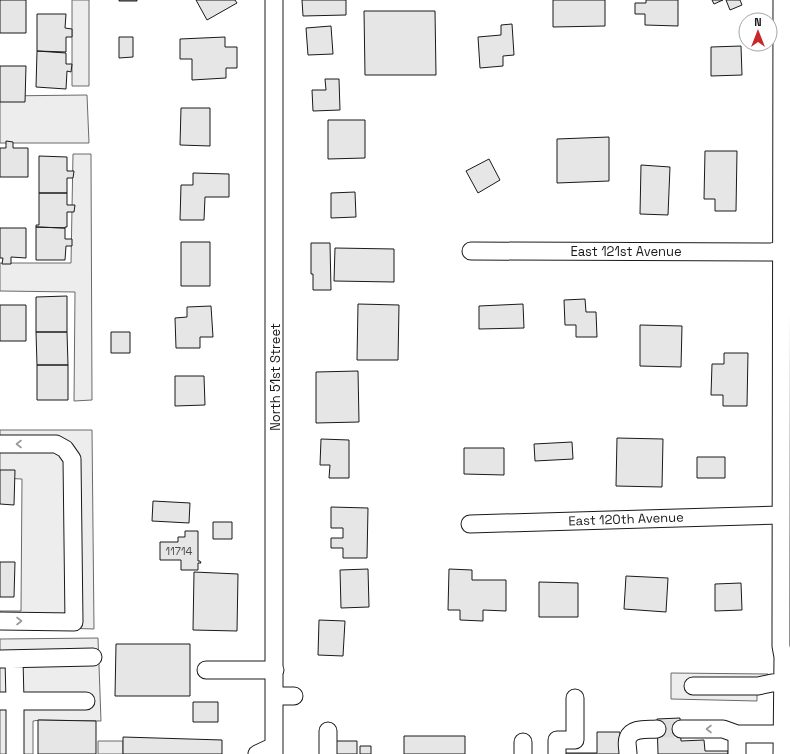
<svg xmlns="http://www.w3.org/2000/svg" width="790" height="754" font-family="'Space Grotesk',sans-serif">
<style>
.parking{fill:#ededed;stroke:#6a6a6a}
.building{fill:#e6e6e6;stroke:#1a1a1a}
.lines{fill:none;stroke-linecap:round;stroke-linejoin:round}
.minor-tunnel{stroke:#ddd;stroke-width:17;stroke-dasharray:17 8;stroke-linecap:butt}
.minor-casing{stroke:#1a1a1a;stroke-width:19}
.minor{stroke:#fff;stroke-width:17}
.oneway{stroke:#989898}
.labels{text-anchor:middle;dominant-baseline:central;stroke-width:3;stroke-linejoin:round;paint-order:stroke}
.number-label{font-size:11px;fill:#4d4d4d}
.street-label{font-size:13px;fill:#1a1a1a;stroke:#fff}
</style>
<rect width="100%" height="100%" fill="#fff"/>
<path class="parking" d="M72,0H89V86H72Z
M87,95L89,143H0V96Z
M73,154H91L92,400L74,401L75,292L0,291V263H71Z
M0,430H92L94,629L0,626V611H21L22,479L0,478Z
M98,638L101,721L40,720L33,721V754H0V639Z
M671,673L768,674L758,686L757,691V701L671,699Z
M98,741H123V754H98Z"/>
<path class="building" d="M0,0H26V33H0Z
M119,0H137V1H119Z
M196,0H235L237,3L207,20Z
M302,0H346V15L303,16Z
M553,0H605V26L553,27Z
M646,0H678V26L645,25V14H635V3H646Z
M712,0H723L714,4Z
M726,0H740L742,5L730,10Z
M364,11H435L436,75H365Z
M37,14H66L65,28L72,29V37H66V52L37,51Z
M512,24L514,55L503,56V66L480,68L478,37L501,35V25Z
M331,26L333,54L308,55L306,28Z
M119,37H133V57L119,58Z
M225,37V47H237V68H226V78L192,80V59H180V39Z
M741,46L742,75L711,76V47Z
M37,51L66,53V64H72L71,72L67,71L66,89L36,87Z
M0,66H26L25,102H0Z
M325,79H339L340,110L313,111L312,90H326Z
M181,108H210V146L180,145Z
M328,120H365V158L328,159Z
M609,137V181L557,183V139Z
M6,141L13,142V148H28V177H0V148H6Z
M705,151H737L736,211H715V199H704Z
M39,156L67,157V171H74L73,178H67V193H39Z
M489,159L500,180L478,193L466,171Z
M641,165L670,167L668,215L640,214Z
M193,173L229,174V197H205L204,220H180L181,185H193Z
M355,192L356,217L331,218V193Z
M39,193H67V205H75L74,212H67V227H65V228L36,227V225H39Z
M36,227L65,228V239H72V246H66L65,260H36Z
M0,228H26V258L11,257V264H2L3,258H0Z
M181,242H210V286H181Z
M311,243H330L331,290H313V274H311Z
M335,248L394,249V282L334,281Z
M67,296V332H36V297Z
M585,299L586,312H596L597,337H576V325H565L564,300Z
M358,304L399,305L398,360H357Z
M523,304L524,328L479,329V306Z
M0,305H26V341H0Z
M211,306L213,337H200V348H176L175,318L187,317V307Z
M640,325L682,326L681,367L640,366Z
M36,332H67L68,365H37Z
M111,332H130V353H111Z
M724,353H748L747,406H723V395H711L712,364H724Z
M37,365H68V400H37Z
M358,371L359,422L316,423V372Z
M175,376H204L205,405L175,406Z
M617,438L663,439L662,487L616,486Z
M321,439L349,440V478H329L330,465H320Z
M572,442L573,459L535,461L534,444Z
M464,448H504V475L464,474Z
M697,457H725V478H697Z
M0,470H15L14,505L0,504Z
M153,501L190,503L189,523L152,521Z
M331,507L368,508L367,558H343V548H331V538H343V528H331Z
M213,522H232V539H213Z
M185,531H198V561H200L201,563H198V570H181V560H160V542H178V537H185Z
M0,562H15L14,597H0Z
M368,569L369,607L341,608L340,570Z
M449,569L472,570V580H506V611L483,610V621L460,620V610H448Z
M194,572L238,574L237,631L193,630Z
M626,576L668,578L666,612L624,609Z
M539,582L578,583V617H539Z
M741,583L742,610L715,611V584Z
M319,620L345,621L343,656L318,655Z
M116,644H190V696H115Z
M193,702H218V722H193Z
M680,718L681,741L704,740L705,751H728V754H658L657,719Z
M38,720L96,721V754H38Z
M597,732H620V754H562V753H597Z
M404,736H465V754H404Z
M123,737L222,740V754H123Z
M333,741H357V754H333Z
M360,746H371V754H360Z"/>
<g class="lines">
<path class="minor-tunnel" d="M657,729H681"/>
<defs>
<path id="minor" d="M782,0L781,627V646L783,657L782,754
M471,251L772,252L782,249
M0,444H56L65,449L72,459L74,622L0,621
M470,524L781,515
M0,659L93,657
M14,659L15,701V754
M206,670H275
M693,686H758L772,683L783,682
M274,696H294
M0,701H86
M681,729H723L737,734
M257,754L274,746
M274,754V0
M328,754V731
M523,754V742
M557,754V740H575V698
M628,754C628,749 626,742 628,738C632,727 648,730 657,729
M737,754V734H783"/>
</defs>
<use href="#minor" class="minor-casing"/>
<use href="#minor" class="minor"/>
</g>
<defs><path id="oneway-chevron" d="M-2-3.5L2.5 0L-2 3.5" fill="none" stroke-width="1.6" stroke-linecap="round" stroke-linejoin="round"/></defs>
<g class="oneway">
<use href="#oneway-chevron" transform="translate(19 444) rotate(180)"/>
<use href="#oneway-chevron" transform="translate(19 621)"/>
<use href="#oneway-chevron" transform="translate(709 729) rotate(-180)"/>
</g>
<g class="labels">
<g class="number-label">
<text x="179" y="551">11714</text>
</g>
<g class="street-label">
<text x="626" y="251">East 121st Avenue</text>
<text transform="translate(275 377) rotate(-90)">North 51st Street</text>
<text transform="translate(626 519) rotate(-2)">East 120th Avenue</text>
</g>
</g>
<g transform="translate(758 32)"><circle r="19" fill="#ffffff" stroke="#a3a3a3"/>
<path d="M0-3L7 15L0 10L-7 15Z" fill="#c62828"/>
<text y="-6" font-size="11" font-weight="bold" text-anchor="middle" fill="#1a1a1a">N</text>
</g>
</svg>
